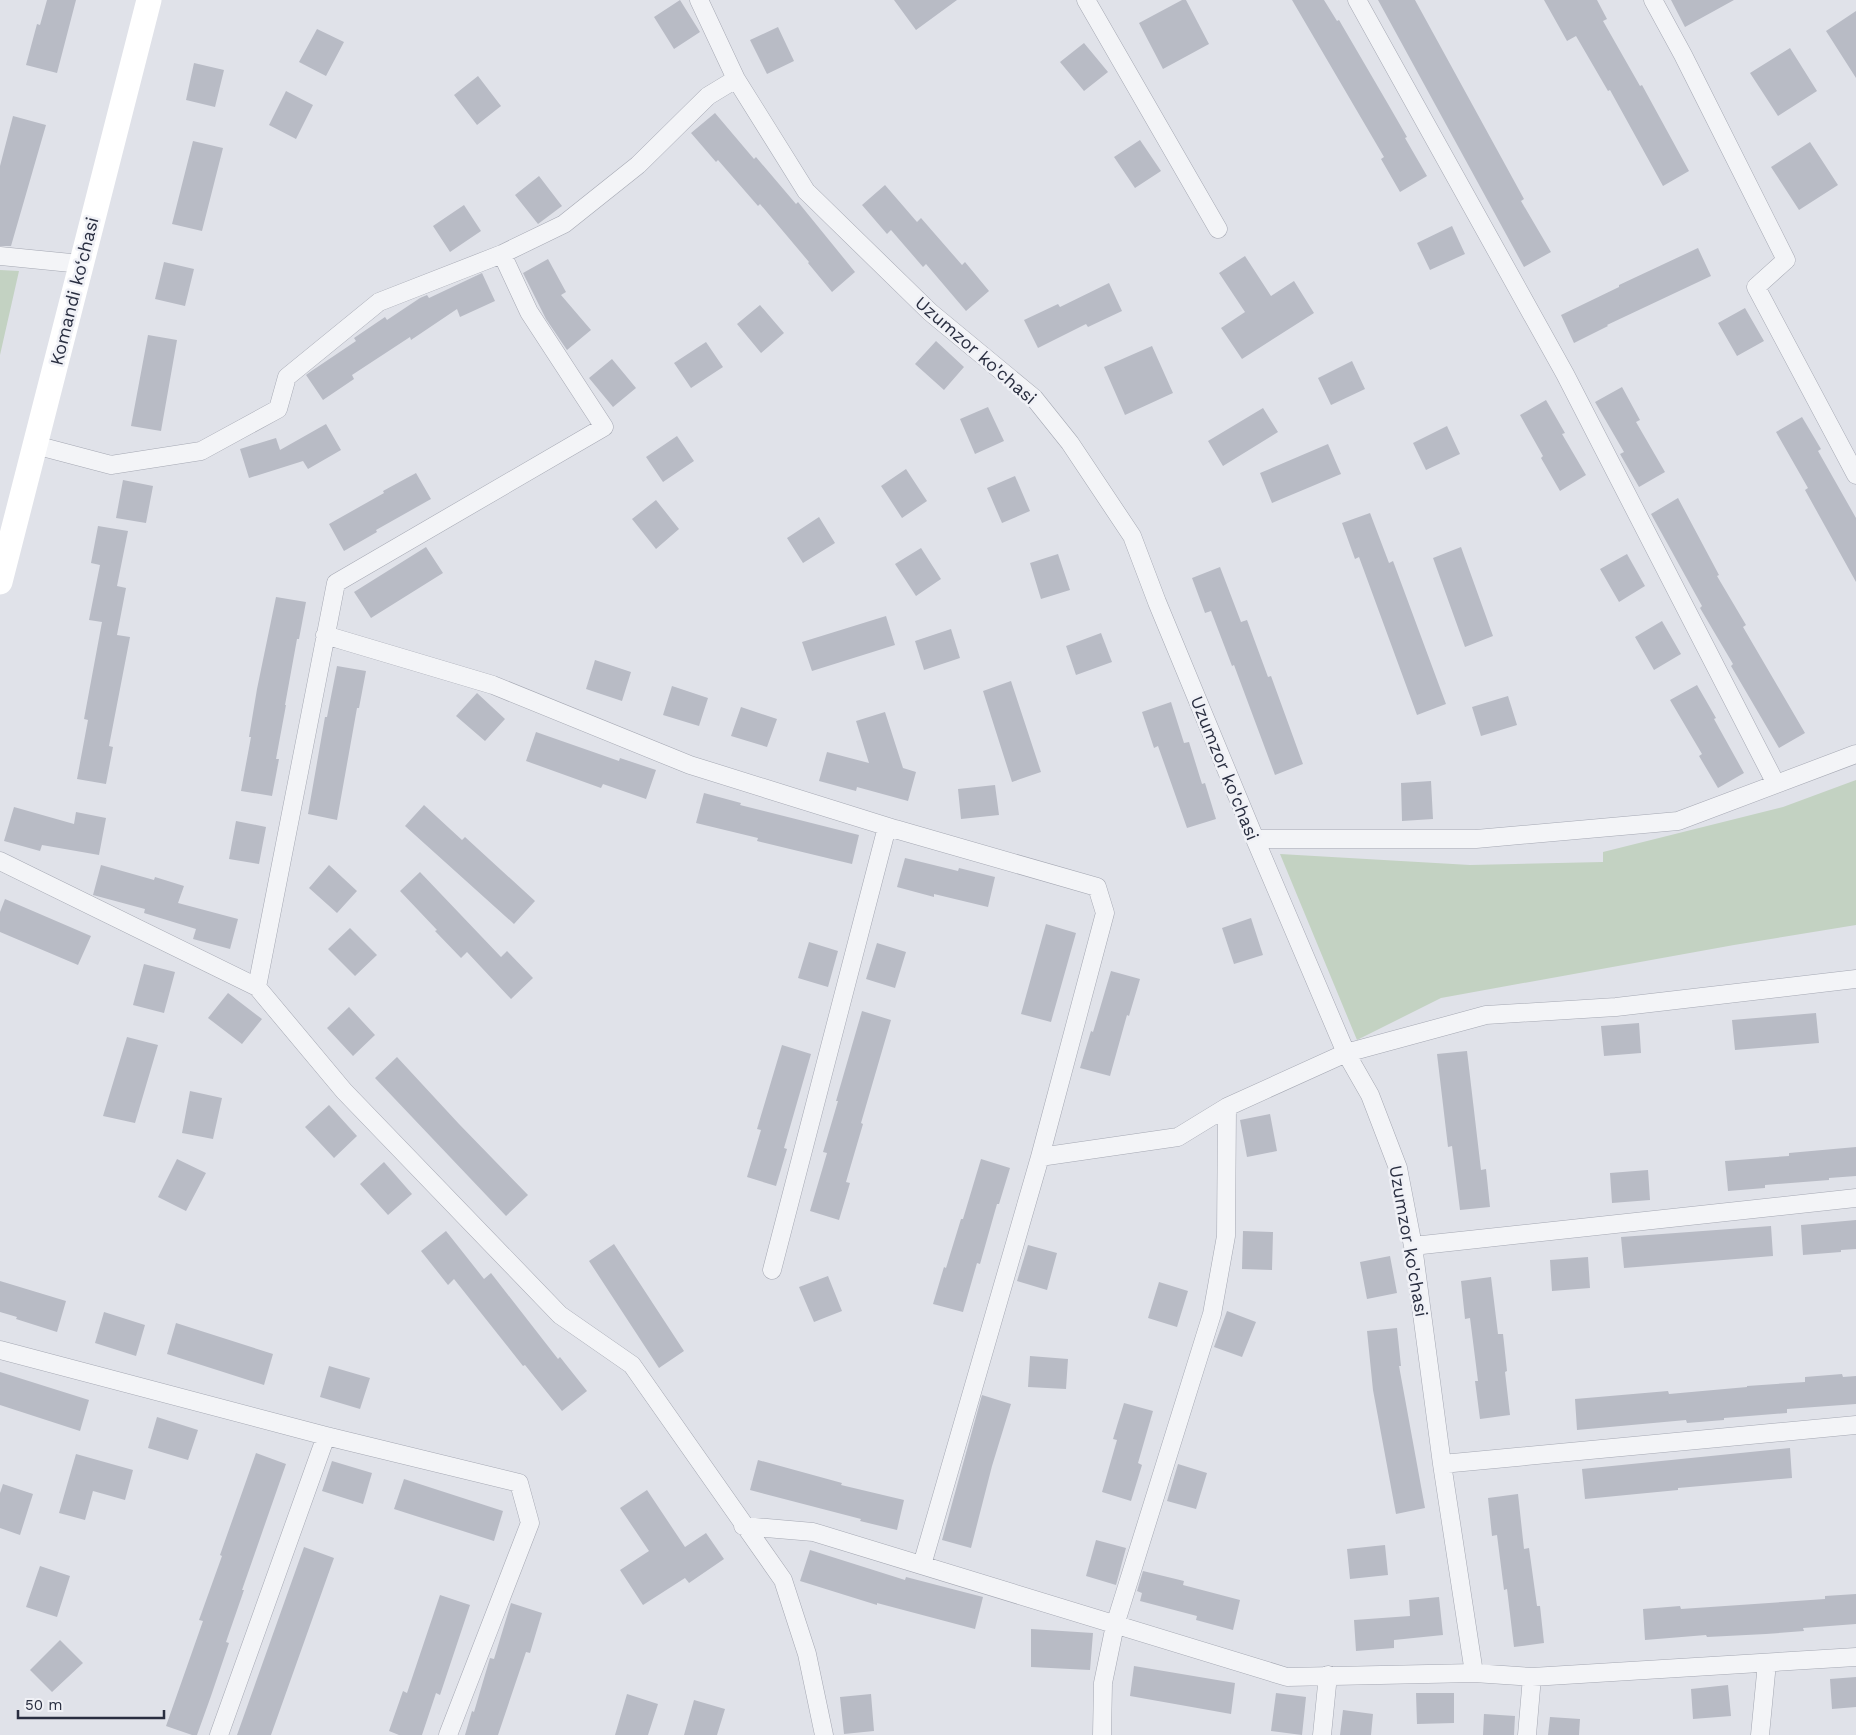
<svg xmlns="http://www.w3.org/2000/svg" width="1856" height="1735" font-family="'Work Sans',sans-serif">
<style>
.green{fill:#c3d2c2}
.building{fill:#b8bbc5}
.lines{fill:none;stroke-linecap:round;stroke-linejoin:round}
.street-casing{stroke:#a5a8b3;stroke-width:19}
.street{stroke:#f3f4f7;stroke-width:18}
.secondary{stroke:#fff;stroke-width:25}
.labels{text-anchor:middle;dominant-baseline:central;stroke-width:5;stroke-linejoin:round;paint-order:stroke}
.street-label{font-size:18px;fill:#292e40;stroke:#f0f1f6}
</style>
<rect width="100%" height="100%" fill="#e0e2e9"/>
<path class="green" d="M0,270L19,271L0,355Z
M1856,780V925L1734,945L1441,998L1357,1040L1280,854L1470,865L1603,862V852L1783,807Z"/>
<path class="building" d="M47,0H76L57,73L26,65L37,24L40,25Z
M680,0L700,32L674,49L654,17Z
M894,0H957L916,30Z
M1182,0H1186L1209,44L1163,69L1139,23Z
M1292,0H1324L1337,21L1339,20L1388,104L1407,137L1405,138L1427,176L1400,192L1381,159L1384,157Z
M1378,0H1415L1524,199L1521,201L1551,252L1524,267Z
M1544,0H1597L1607,19L1603,21L1640,86L1642,85L1689,171L1663,186L1610,90L1608,91L1576,36L1567,41Z
M1671,0H1734L1685,27Z
M1856,11V78L1826,31Z
M778,27L794,61L767,74L750,40Z
M317,29L344,42L326,76L299,62Z
M1084,43L1108,72L1084,91L1060,62Z
M1790,48L1817,91L1778,116L1750,73Z
M194,63L224,70L215,107L186,100Z
M478,76L501,106L477,125L454,95Z
M286,91L313,105L296,139L269,125Z
M715,113L754,159L756,157L796,204L798,202L855,272L832,292L808,263L809,262L760,204L758,206L718,160L716,162L691,133Z
M13,116L46,125L11,246H0V166Z
M1140,140L1161,171L1135,188L1114,157Z
M193,141L223,148L202,231L172,224Z
M1810,142L1838,185L1799,210L1771,167Z
M539,176L562,206L538,224L515,195Z
M885,185L917,222L921,218L962,265L965,262L989,291L966,311L926,264L923,267L891,230L887,234L862,205Z
M464,205L481,231L450,252L433,226Z
M1452,226L1465,254L1430,270L1417,243Z
M1698,248L1711,276L1607,325L1608,326L1574,343L1561,315L1619,287V285Z
M1245,256L1271,296L1294,281L1314,313L1242,359L1221,328L1245,312L1219,273Z
M548,259L566,292L561,295L591,330L567,350L546,319L523,273Z
M164,262L194,269L185,306L155,299Z
M482,273L495,301L460,317L457,309L411,340L410,337L352,375L354,379L323,400L306,375L310,372L356,341L354,338L385,317L387,320L420,298L427,295L429,298Z
M1109,283L1122,311L1088,327L1086,324L1038,348L1024,320L1058,304L1060,307Z
M760,305L784,333L761,353L737,324Z
M1745,308L1764,341L1737,356L1718,323Z
M148,335L177,340L161,431L131,426Z
M936,341L964,367L944,390L915,364Z
M706,342L723,367L691,388L674,363Z
M1152,346L1173,393L1125,415L1104,367Z
M612,359L636,388L613,407L589,378Z
M1352,361L1365,389L1331,405L1318,378Z
M1622,387L1640,420L1636,422L1665,472L1639,487L1620,454L1624,452L1595,402Z
M1546,400L1565,433L1562,434L1586,475L1560,491L1541,458L1543,456L1520,415Z
M988,407L1004,441L975,454L960,419Z
M1263,408L1278,432L1223,466L1208,441Z
M1802,417L1821,449L1818,451L1856,518V582L1805,490L1808,488L1776,432Z
M326,424L341,450L308,469L303,461L249,478L240,449L276,438L280,450Z
M1447,426L1460,454L1426,470L1413,443Z
M677,436L694,461L663,482L646,457Z
M1328,444L1341,474L1272,503L1260,473Z
M906,469L927,501L902,518L881,486Z
M416,473L431,499L376,530L377,532L344,551L329,524L384,493L383,491Z
M1015,476L1030,511L1002,523L987,488Z
M123,480L153,486L146,523L116,518Z
M1678,498L1719,575L1717,576L1746,625L1743,627L1805,733L1779,748L1731,666L1733,664L1700,608L1702,606L1651,514Z
M656,500L679,529L656,549L632,519Z
M1370,513L1389,563L1393,561L1446,704L1417,715L1359,557L1355,559L1342,523Z
M819,517L835,543L803,563L787,538Z
M98,526L128,531L117,586L126,588L117,635L130,637L109,746L113,747L106,784L77,779L88,720L84,719L102,622L89,620L100,565L91,563Z
M426,547L443,573L371,618L354,592Z
M1461,547L1493,636L1465,647L1433,558Z
M921,548L941,579L916,596L895,564Z
M1058,554L1070,590L1041,599L1030,563Z
M1627,554L1645,586L1619,602L1600,569Z
M1220,567L1241,622L1247,620L1268,677L1271,676L1303,764L1275,775L1234,665L1232,666L1211,611L1205,613L1192,578Z
M276,597L306,602L299,639H297L285,705H286L276,759H279L272,796L241,791L251,737H249L257,689Z
M886,616L895,645L812,671L802,642Z
M1662,621L1681,654L1654,670L1635,637Z
M951,629L960,658L924,670L915,641Z
M1101,633L1112,662L1076,675L1066,646Z
M595,660L631,672L622,701L586,689Z
M337,666L366,671L359,708H357L337,820L308,814L325,717H327Z
M1011,681L1041,772L1012,782L983,691Z
M1697,685L1716,718L1714,719L1744,773L1718,788L1699,756L1702,754L1670,700Z
M672,686L708,698L699,726L663,715Z
M477,693L505,719L485,741L456,716Z
M1508,696L1517,725L1481,736L1472,707Z
M1171,702L1184,743L1189,742L1202,784L1205,783L1216,819L1187,828L1158,746L1154,748L1142,712Z
M741,707L777,719L767,747L731,736Z
M885,712L903,768L916,772L908,801L857,787L856,791L819,781L827,752L869,763L856,721Z
M536,732L619,761L620,758L656,770L646,799L603,784L601,788L526,761Z
M1431,781L1433,819L1402,821L1401,783Z
M995,785L999,815L961,819L958,789Z
M704,793L741,803L740,805L859,835L852,864L757,841L758,838L696,823Z
M424,805L462,840L465,837L535,901L514,924L405,826Z
M14,807L74,824L76,812L106,818L99,855L42,845L40,851L4,841Z
M236,821L266,827L259,864L229,859Z
M905,858L958,871L959,868L995,877L988,907L934,894V897L897,887Z
M101,865L154,880L155,877L184,886L178,903L238,919L230,949L193,939L196,929L144,913L145,909L93,895Z
M329,865L357,891L337,913L309,888Z
M420,872L501,957L507,951L533,978L511,999L467,952L461,958L435,931L437,930L400,891Z
M5,899L91,936L78,965L0,932V912Z
M1251,918L1263,955L1234,964L1222,928Z
M1046,924L1076,933L1051,1022L1021,1014Z
M350,928L377,955L355,976L328,949Z
M809,942L838,951L828,987L798,978Z
M877,943L906,952L895,988L866,979Z
M144,964L175,972L164,1013L133,1005Z
M1111,971L1140,979L1129,1016L1127,1015L1110,1076L1080,1068L1091,1031L1093,1032Z
M228,993L262,1019L242,1044L208,1018Z
M349,1007L375,1035L353,1056L327,1028Z
M862,1011L891,1020L861,1123L863,1124L846,1182L850,1183L839,1220L810,1211L827,1153L823,1152L838,1101H836Z
M1816,1013L1819,1043L1735,1050L1732,1020Z
M1639,1023L1641,1053L1604,1056L1601,1026Z
M127,1037L158,1045L135,1123L103,1116Z
M782,1045L811,1054L784,1148L787,1149L776,1186L747,1177L761,1130L757,1129Z
M1467,1051L1481,1170L1486,1169L1490,1207L1460,1210L1452,1146L1448,1147L1437,1054Z
M397,1057L459,1124L528,1195L506,1216L375,1078Z
M190,1091L222,1098L213,1139L182,1133Z
M329,1105L357,1136L334,1158L305,1127Z
M1270,1114L1277,1151L1247,1157L1240,1120Z
M1856,1147V1176L1829,1178V1180L1765,1185V1188L1728,1191L1725,1161L1789,1156V1153Z
M177,1159L206,1173L186,1211L158,1197Z
M981,1159L1010,1168L999,1204H997L980,1264L977,1263L963,1312L933,1304L944,1267L946,1268L961,1219H963Z
M384,1162L412,1194L388,1215L360,1184Z
M1648,1170L1650,1200L1612,1203L1610,1173Z
M1856,1220V1249L1841,1250V1252L1803,1255L1801,1225Z
M1771,1226L1773,1256L1624,1268L1621,1237Z
M446,1231L484,1279L491,1273L558,1359L560,1357L587,1391L562,1411L525,1365L523,1366L454,1279L448,1285L421,1251Z
M1243,1231L1273,1232L1272,1270L1242,1269Z
M614,1244L684,1351L659,1368L589,1261Z
M1028,1245L1057,1253L1047,1290L1017,1281Z
M1390,1256L1397,1293L1367,1299L1360,1262Z
M1588,1257L1590,1288L1552,1291L1550,1260Z
M828,1276L842,1311L814,1322L799,1287Z
M1491,1277L1498,1334H1503L1507,1371L1505,1372L1510,1415L1480,1419L1475,1381H1478L1470,1318L1465,1319L1461,1281Z
M0,1281L66,1301L57,1332L16,1319L17,1317L0,1312Z
M1159,1282L1188,1291L1177,1327L1148,1318Z
M1227,1311L1256,1322L1242,1357L1214,1347Z
M104,1312L145,1325L136,1356L95,1343Z
M176,1323L273,1354L264,1385L167,1354Z
M1397,1328L1401,1366H1399L1425,1508L1396,1514L1373,1390L1367,1331Z
M1030,1356L1068,1359L1066,1389L1028,1387Z
M329,1366L370,1378L360,1409L320,1397Z
M0,1372L89,1400L80,1431L0,1405Z
M1842,1374L1843,1377L1856,1376V1404L1787,1409V1413L1724,1418V1420L1687,1423L1686,1420L1577,1430L1575,1399L1668,1391L1669,1394L1747,1387V1386L1805,1382V1377Z
M982,1395L1011,1404L992,1466L971,1548L942,1540Z
M1124,1403L1153,1411L1138,1463L1142,1465L1131,1501L1102,1492L1117,1440L1113,1439Z
M157,1417L198,1430L188,1460L148,1448Z
M1790,1448L1792,1478L1678,1488V1490L1585,1499L1582,1469Z
M256,1453L286,1464L242,1590H244L226,1642L229,1643L211,1696L197,1735H192L166,1726L203,1621L199,1620L222,1556L220,1555Z
M76,1454L133,1470L125,1500L93,1491L85,1520L59,1513Z
M758,1460L842,1483L841,1485L904,1500L897,1530L860,1521L861,1519L750,1490Z
M332,1461L372,1473L363,1504L322,1491Z
M1178,1464L1207,1473L1196,1509L1167,1501Z
M404,1479L503,1511L494,1541L394,1509Z
M3,1484L33,1494L20,1535L0,1528V1493Z
M647,1490L685,1547L706,1533L724,1559L689,1583L685,1578L643,1605L620,1570L649,1551L620,1508Z
M1518,1494L1524,1549L1529,1548L1537,1606H1540L1544,1643L1514,1647L1507,1589L1504,1590L1497,1535L1492,1536L1488,1498Z
M1096,1540L1126,1548L1116,1585L1086,1576Z
M1385,1545L1388,1575L1350,1579L1347,1549Z
M304,1547L334,1558L271,1735H237Z
M810,1550L905,1580L906,1577L983,1597L975,1629L877,1603V1605L800,1581Z
M40,1566L70,1576L57,1617L26,1607Z
M1143,1571L1184,1581L1183,1585L1240,1600L1233,1630L1196,1620L1197,1616L1140,1601L1142,1593L1137,1591Z
M1856,1594V1624L1803,1628L1804,1631L1766,1634L1707,1637L1706,1635L1645,1640L1643,1609L1680,1606L1681,1609L1825,1599V1596Z
M440,1595L470,1605L440,1695L436,1693L422,1735H399L389,1731L403,1691L407,1693Z
M1439,1597L1443,1635L1394,1640V1648L1356,1651L1354,1620L1410,1616L1409,1600Z
M511,1603L542,1613L530,1653L526,1652L498,1735H465L472,1711L474,1712L490,1658L494,1659Z
M1031,1629L1093,1633L1090,1670L1031,1667Z
M60,1640L83,1663L52,1692L30,1670Z
M1134,1666L1235,1683L1231,1714L1130,1696Z
M1856,1677V1707L1832,1709L1830,1679Z
M1728,1685L1731,1716L1693,1719L1691,1689Z
M1276,1693L1306,1697L1302,1735L1271,1731Z
M1416,1693H1454V1723L1417,1724Z
M627,1694L658,1704L648,1735H615Z
M871,1694L874,1731L844,1734L840,1697Z
M694,1700L725,1709L717,1735H684Z
M1343,1710L1373,1714L1371,1735H1340Z
M1484,1714L1515,1716L1514,1735H1483Z
M1550,1717L1580,1719L1579,1735H1548Z"/>
<g class="lines">
<defs>
<path id="street" d="M699,0L736,79L806,191L930,312L1034,398L1070,443L1132,536L1157,602L1255,839L1346,1053L1370,1095L1398,1168L1413,1246L1442,1464L1474,1673
M1086,0L1218,229
M1357,0L1565,374L1776,784
M1653,0L1683,55L1786,260L1756,287L1856,475
M0,256L81,264
M35,445L111,465L201,451L278,409L287,377L379,302L502,254L564,224L638,165L708,96L736,79
M325,635L493,685L690,765L895,829L1097,887L1105,913L1040,1157L922,1565
M1255,839H1476L1678,821L1856,754
M0,861L257,987L344,1091L560,1315L632,1365L783,1580L807,1654L824,1735
M257,987L336,583L604,427L529,312L502,254
M1040,1157L1178,1137L1227,1107L1346,1053L1486,1015L1616,1007L1856,979
M1413,1246L1856,1198
M772,1270L887,827
M0,1350L326,1436L519,1483L530,1523L448,1735
M1442,1464L1856,1425
M743,1526L813,1532L1287,1677L1474,1673L1532,1677L1856,1657
M219,1735L326,1436
M1102,1735L1103,1683L1115,1625L1212,1314L1226,1236L1227,1107
M1322,1735L1328,1675
M1527,1735L1532,1677
M1760,1735L1767,1663"/>
</defs>
<use href="#street" class="street-casing"/>
<use href="#street" class="street"/>
<path class="secondary" d="M0,582L149,0"/>
</g>
<g class="labels">
<g class="street-label">
<text transform="translate(74 291) rotate(-76)">Komandi ko‘chasi</text>
<text transform="translate(976 350) rotate(41)">Uzumzor ko'chasi</text>
<text transform="translate(1225 768) rotate(68)">Uzumzor ko'chasi</text>
<text transform="translate(1409 1241) rotate(80)">Uzumzor ko'chasi</text>
</g>
</g>
<path d="M18 1710v8h146v-8" fill="none" stroke="#292e40" stroke-width="2.5"/>
<text x="25" y="1710" font-size="15" fill="#292e40" stroke="#f0f1f6" stroke-width="4" paint-order="stroke">50 m</text>
</svg>
